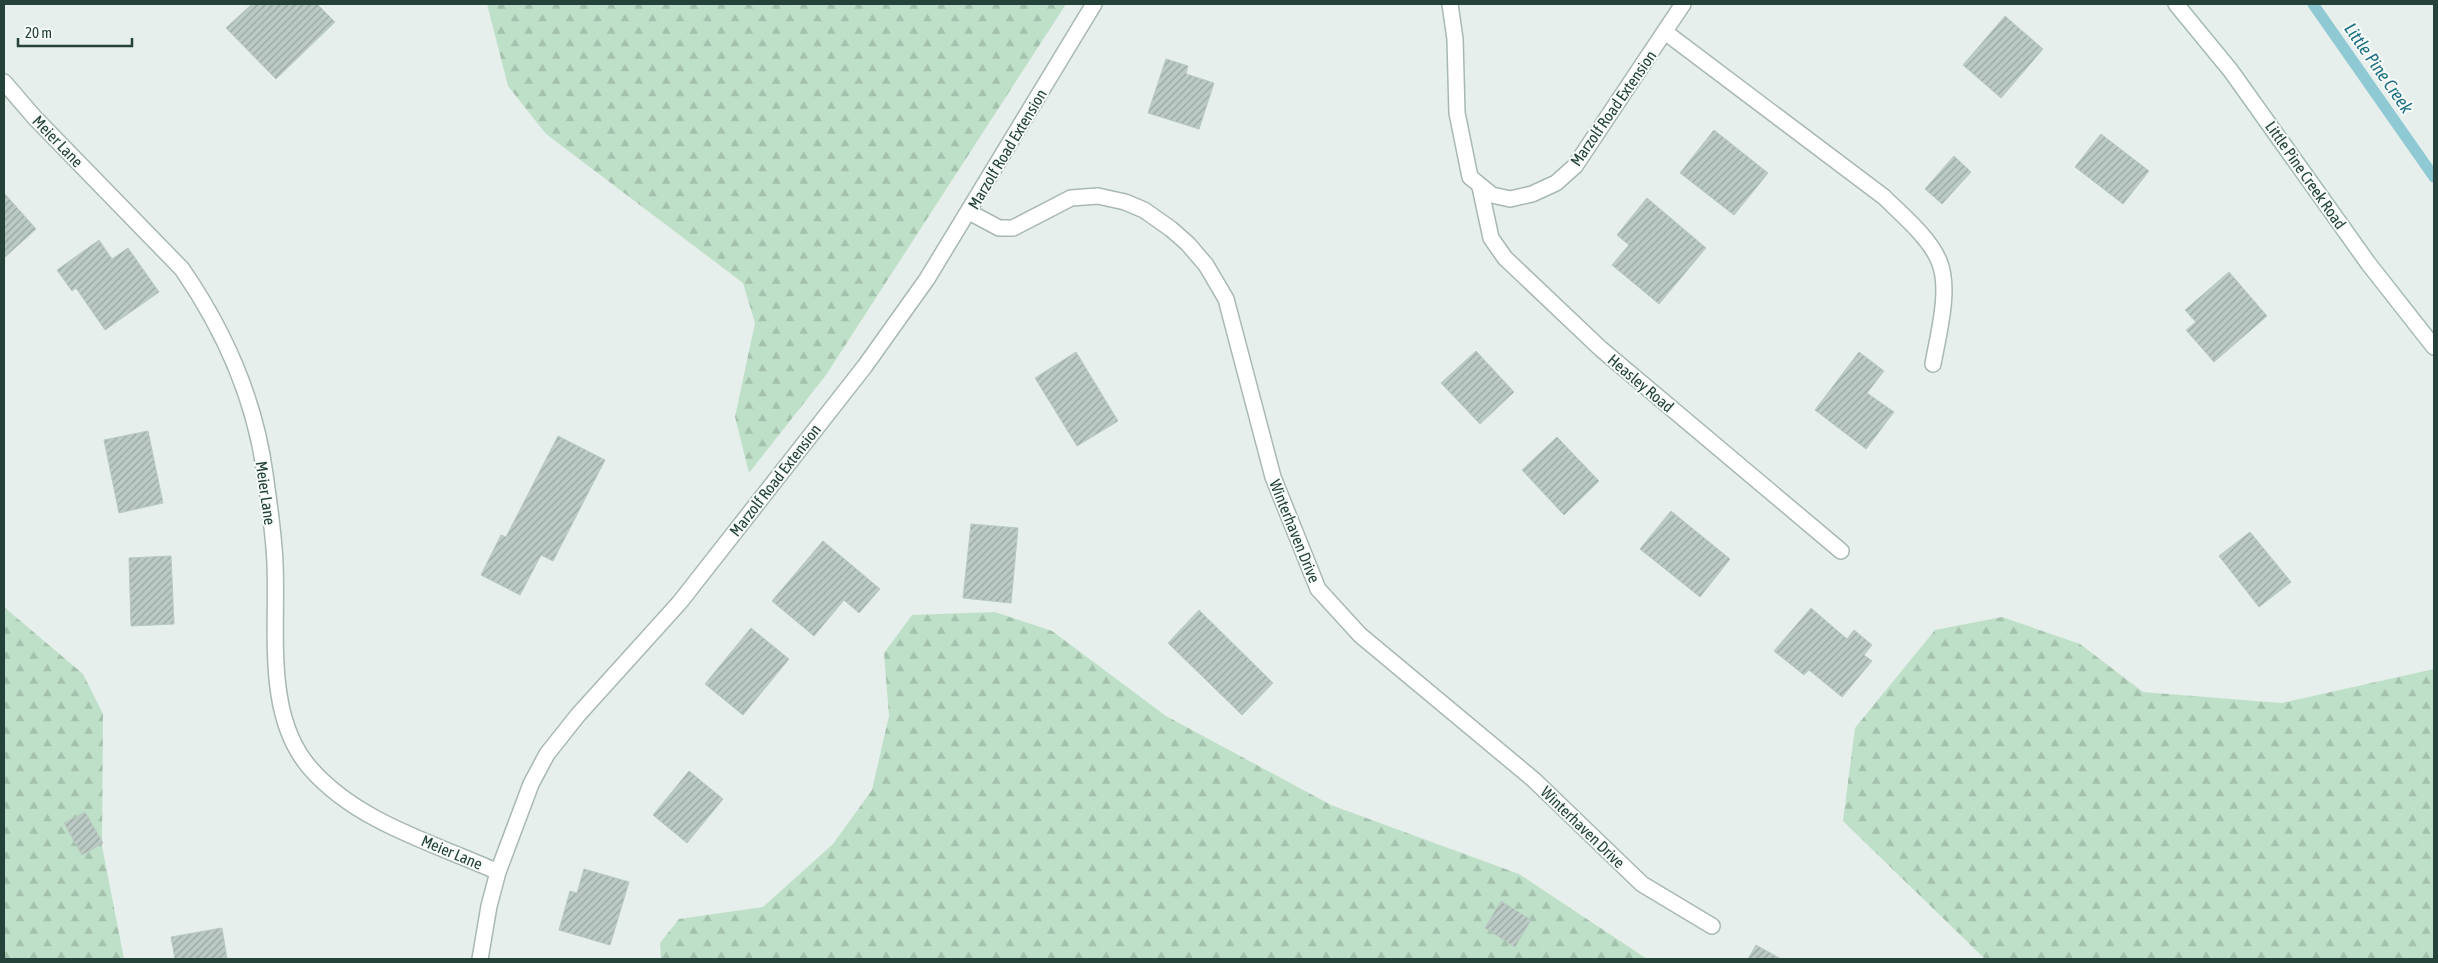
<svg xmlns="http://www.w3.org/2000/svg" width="2438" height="963" font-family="'Asap Condensed',sans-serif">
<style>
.forest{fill:url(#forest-firs)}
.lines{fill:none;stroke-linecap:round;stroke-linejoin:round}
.stream{stroke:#8ec9d4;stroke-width:11}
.building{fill:url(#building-hatch);stroke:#b8c9c2}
.lane-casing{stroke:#a8b8b2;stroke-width:18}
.street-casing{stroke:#a8b8b2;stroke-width:18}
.secondary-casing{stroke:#a4bbb3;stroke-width:18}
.lane{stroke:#fff;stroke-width:15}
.street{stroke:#fff;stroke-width:15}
.secondary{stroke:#fff;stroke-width:15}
.labels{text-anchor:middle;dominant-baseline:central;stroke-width:4;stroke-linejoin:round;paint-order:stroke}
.street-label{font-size:16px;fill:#24423a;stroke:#f7fbf9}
.water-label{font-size:18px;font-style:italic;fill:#1c6f80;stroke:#f7fbf9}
</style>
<defs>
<pattern id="forest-firs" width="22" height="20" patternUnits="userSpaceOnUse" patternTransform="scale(1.25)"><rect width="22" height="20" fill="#bfe0c8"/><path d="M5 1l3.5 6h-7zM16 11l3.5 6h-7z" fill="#a4c1ad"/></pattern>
<pattern id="building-hatch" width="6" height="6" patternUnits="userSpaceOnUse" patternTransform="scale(1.25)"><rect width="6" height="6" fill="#bbcac4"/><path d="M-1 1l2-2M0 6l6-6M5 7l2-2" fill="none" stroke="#98a6a0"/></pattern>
</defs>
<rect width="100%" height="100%" fill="#e6efeb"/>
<path class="forest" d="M487,4H1066L826,375L749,473L735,417L755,323L743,283L546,134L508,86Z
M4,607L83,674L103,714L102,846L124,959H4Z
M995,612L1052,631L1166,716L1331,805L1519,874L1647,959H661L660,943L679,919L763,907L833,844L872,790L889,716L884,653L912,615Z
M2002,617L2080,644L2143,692L2281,703L2434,669V959H1985L1843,821L1855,728L1935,630Z"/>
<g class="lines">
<path class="stream" d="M2313,4L2434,177"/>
</g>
<path class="building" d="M252,4H317L335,22L276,79L226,28Z
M2005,16L2043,49L2001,98L1963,65Z
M1166,59L1188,66L1186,74L1214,83L1199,129L1148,113Z
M1714,130L1768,173L1734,215L1680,173Z
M2101,134L2149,171L2123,204L2075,167Z
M1954,156L1971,172L1942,204L1925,189Z
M4,193L36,229L4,258Z
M1647,198L1706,248L1659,304L1612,265L1629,245L1617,235Z
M99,240L112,259L128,248L159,292L105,330L76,288L72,291L57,270Z
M2229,272L2267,316L2214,362L2186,330L2196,322L2185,310Z
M1476,351L1514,392L1480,424L1441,383Z
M1076,352L1118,421L1077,446L1035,378Z
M1859,352L1884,371L1867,393L1894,412L1866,449L1815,410Z
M148,431L163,503L119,513L104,440Z
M558,436L605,460L553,561L541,555L520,595L481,575L501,535L506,537Z
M1557,437L1599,481L1564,515L1522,470Z
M1671,511L1730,559L1700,597L1640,549Z
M971,524L1018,528L1011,603L963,598Z
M2250,532L2291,582L2259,607L2219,556Z
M823,541L880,589L859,613L844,600L814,636L772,601Z
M171,556L174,624L131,626L129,558Z
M1811,608L1847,639L1854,630L1872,645L1864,655L1872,661L1842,697L1809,670L1804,675L1774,651Z
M1199,610L1273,683L1242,715L1168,643Z
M751,628L789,659L743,715L705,684Z
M689,771L723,799L687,843L653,815Z
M85,812L103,843L82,855L64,823Z
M584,869L629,882L610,945L559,930L570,891L577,893Z
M1501,901L1531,920L1515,947L1485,928Z
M222,928L227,959H175L171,937Z
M1756,945L1781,959H1748Z"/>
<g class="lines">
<defs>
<path id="lane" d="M1665,32L1884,197C1902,215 1929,237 1939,261C1951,289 1938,335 1933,364"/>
<path id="street" d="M1450,4L1455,39L1457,113L1470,177L1492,195L1510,199L1532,194L1556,183L1575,166L1683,4
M4,82L35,118L182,269C224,330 255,400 265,474C269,504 274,534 275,564C278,630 264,715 310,768C358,823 434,843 498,872
M1480,187L1491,238L1505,258L1601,349L1841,551
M969,212L999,228H1013L1071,198L1098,196L1125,202L1144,210L1171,229L1188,244L1206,265L1226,299L1273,477L1318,589L1360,635L1534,780L1642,884L1712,926
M480,959L489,906L498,872L531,784L547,754L578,715L680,602L865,366L927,279L1094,4"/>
<path id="secondary" d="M2176,4L2231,71L2368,263L2434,347"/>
</defs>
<use href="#lane" class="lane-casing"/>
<use href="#street" class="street-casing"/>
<use href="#secondary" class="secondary-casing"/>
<use href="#lane" class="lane"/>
<use href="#street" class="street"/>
<use href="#secondary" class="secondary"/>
</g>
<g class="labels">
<g class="street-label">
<text transform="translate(1613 108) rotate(-55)">Marzolf Road Extension</text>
<text transform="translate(58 141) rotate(46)">Meier Lane</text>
<text transform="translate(1007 149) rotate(-59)">Marzolf Road Extension</text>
<text transform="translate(2306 175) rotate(55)">Little Pine Creek Road</text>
<text transform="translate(1641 383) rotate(40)">Heasley Road</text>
<text transform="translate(775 480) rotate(-52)">Marzolf Road Extension</text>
<text transform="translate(266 493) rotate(82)">Meier Lane</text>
<text transform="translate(1295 531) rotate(68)">Winterhaven Drive</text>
<text transform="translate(1583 827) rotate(44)">Winterhaven Drive</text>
<text transform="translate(452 852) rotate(23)">Meier Lane</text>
</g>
<g class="water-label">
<text transform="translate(2379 68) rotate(55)">Little Pine Creek</text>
</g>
</g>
<rect width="2438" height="963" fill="none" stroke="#24423a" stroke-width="10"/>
<path d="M18 38v8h114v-8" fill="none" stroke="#24423a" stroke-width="2.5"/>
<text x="25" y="38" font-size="15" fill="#24423a" stroke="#f7fbf9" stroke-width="4" paint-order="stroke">20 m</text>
</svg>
